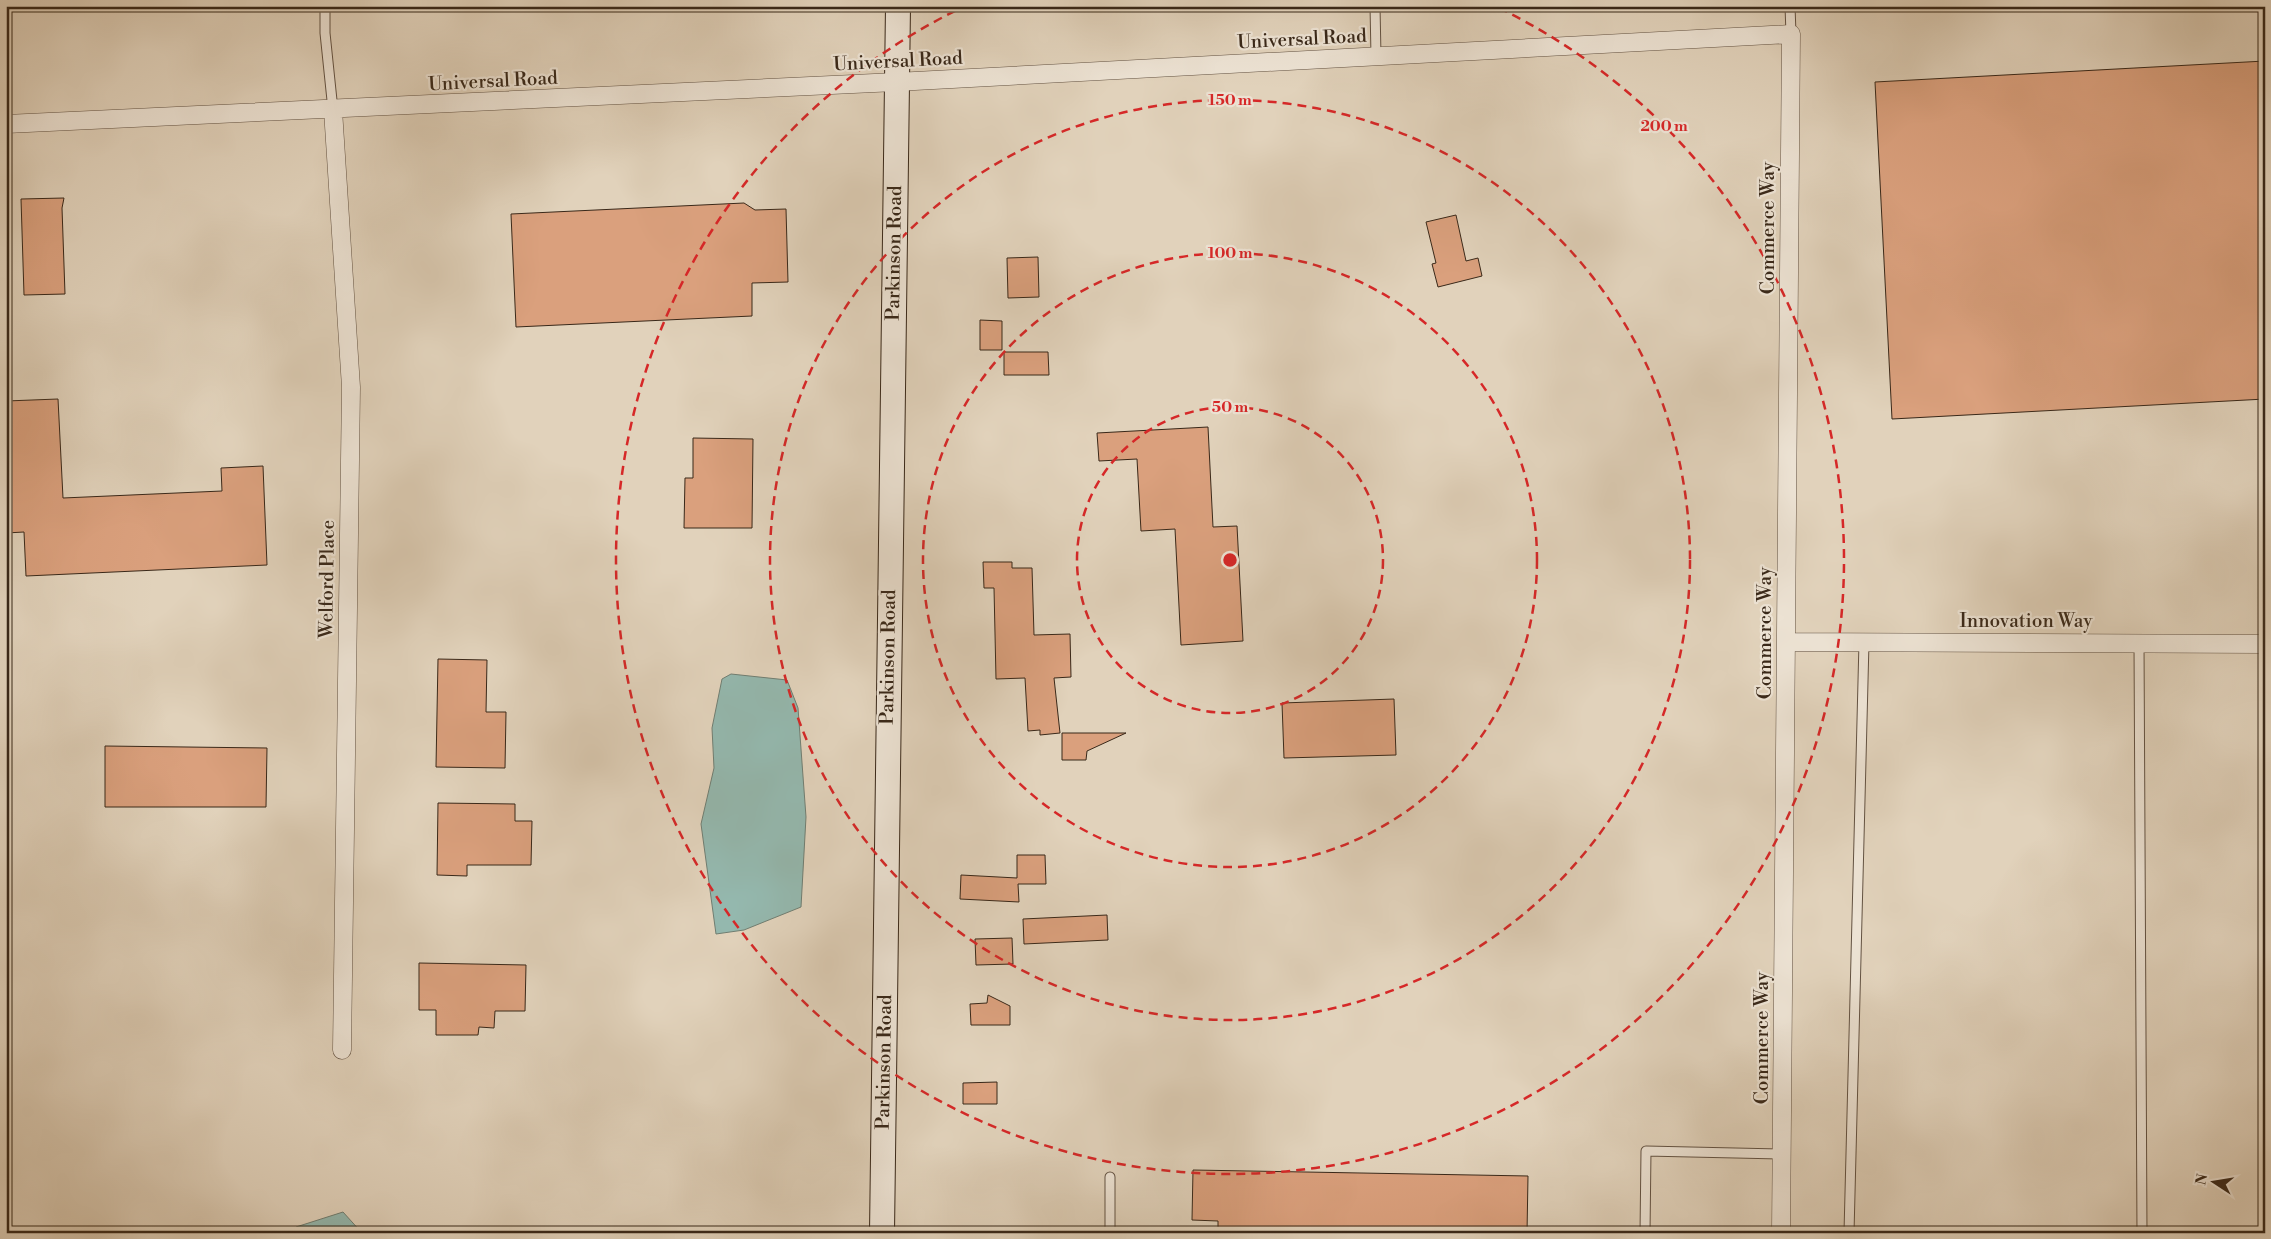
<svg xmlns="http://www.w3.org/2000/svg" width="2271" height="1239" font-family="'Libre Bodoni',serif">
<style>
.water{fill:#94b8ae;stroke:#707e72}
.building{fill:#daa07d;stroke:#392819}
.lines{fill:none;stroke-linecap:round;stroke-linejoin:round}
.service-casing{stroke:#635242;stroke-width:11}
.minor-casing{stroke:#635242;stroke-width:19}
.secondary-casing{stroke:#392819;stroke-width:26}
.service{stroke:#ece2d3;stroke-width:9}
.minor{stroke:#ece2d3;stroke-width:18}
.secondary{stroke:#ece2d3;stroke-width:24}
.ring{fill:none;stroke:#d62828;stroke-width:2.5;stroke-dasharray:9 6}
.labels{text-anchor:middle;dominant-baseline:central;stroke-width:4.5;stroke-linejoin:round;paint-order:stroke}
.street-label{font-size:19px;fill:#392819;stroke:#ece2d3}
.centre{fill:#d62828;stroke:#ece2d3;stroke-width:2.5}
.ring-label{font-size:15px;text-anchor:middle;font-weight:bold;fill:#d62828;stroke:#ece2d3;stroke-width:4.5;stroke-linejoin:round;paint-order:stroke}
</style>
<rect width="100%" height="100%" fill="#e1d2bb"/>
<filter id="stains"><feTurbulence type="fractalNoise" baseFrequency=".004" numOctaves="4"/><feColorMatrix values="0 0 0 0 .2 0 0 0 0 .09 0 0 0 0 .02 0 0 0 .5 -.17"/></filter>
<radialGradient id="worn" r=".72"><stop offset=".6" stop-color="#630" stop-opacity="0"/><stop offset="1" stop-color="#630" stop-opacity=".3"/></radialGradient>
<path class="water" d="M731,674L787,680L798,708L806,817L801,907L744,930L716,934L701,824L714,768L712,728L722,679Z
M343,1212L362,1233H295L296,1227Z"/>
<path class="building" d="M2265,61V399L1892,419L1875,82Z
M64,198L62,208L65,294L24,295L21,199Z
M744,203L755,210L786,209L788,282L752,283V316L516,327L511,214Z
M1456,215L1466,261L1478,258L1482,276L1438,287L1432,264L1436,263L1426,222Z
M1038,257L1039,297L1008,298L1007,258Z
M980,320L1002,321V350H980Z
M1004,352H1048L1049,375H1004Z
M58,399L63,498L222,491L221,468L263,466L267,565L26,576L24,532L6,533V401Z
M1208,427L1213,527L1237,526L1243,641L1181,645L1175,529L1141,531L1137,459L1099,461L1097,433Z
M693,438L753,439L752,528H684L685,478H693Z
M983,562H1012V568H1032L1034,635L1070,634L1071,677L1054,678L1060,733L1040,735V730L1028,731L1025,678L996,679L994,588H984Z
M438,659L487,660L486,712H506L505,768L436,767Z
M1394,699L1396,755L1284,758L1282,703Z
M1062,733H1126L1087,751L1086,760H1062Z
M105,746L267,748L266,807H105Z
M438,803L515,804V821H532L531,865H467V876L437,875Z
M1017,855H1045L1046,884H1018L1019,902L960,899L961,875L1017,878Z
M1107,915L1108,940L1024,944L1023,919Z
M1012,938L1013,964L976,965L975,939Z
M419,963L526,965L525,1011H495L494,1028L479,1027L478,1035H436V1010H419Z
M988,995L1010,1006V1025H971L970,1004L987,1003Z
M997,1082V1104H963V1083Z
M1193,1170L1528,1176L1527,1233H1218V1221L1192,1220Z"/>
<g class="lines">
<defs>
<path id="service" d="M325,6V33L333,110
M1375,6L1376,56
M1790,6L1791,34
M2139,643L2142,1233
M1110,1233V1177
M1645,1233L1646,1151L1782,1154
M1849,1233L1864,642"/>
<path id="minor" d="M333,110L351,387L342,1050
M6,124L896,82L1791,34L1781,1233
M1786,642L2265,644"/>
<path id="secondary" d="M882,1233L898,6"/>
</defs>
<use href="#service" class="service-casing"/>
<use href="#minor" class="minor-casing"/>
<use href="#secondary" class="secondary-casing"/>
<use href="#service" class="service"/>
<use href="#minor" class="minor"/>
<use href="#secondary" class="secondary"/>
</g>
<g class="ring">
<circle cx="1230" cy="560" r="153"/>
<circle cx="1230" cy="560" r="307"/>
<circle cx="1230" cy="560" r="460"/>
<path d="M1499 8A614 614 0 1 1 961 8"/>
</g>
<g class="labels">
<g class="street-label">
<text transform="translate(1302 39) rotate(-3)">Universal Road</text>
<text transform="translate(898 61) rotate(-3)">Universal Road</text>
<text transform="translate(493 81) rotate(-3)">Universal Road</text>
<text transform="translate(1768 228) rotate(-90)">Commerce Way</text>
<text transform="translate(894 253) rotate(-89)">Parkinson Road</text>
<text transform="translate(327 579) rotate(-89)">Welford Place</text>
<text x="2026" y="621">Innovation Way</text>
<text transform="translate(1765 633) rotate(-90)">Commerce Way</text>
<text transform="translate(888 657) rotate(-89)">Parkinson Road</text>
<text transform="translate(1762 1038) rotate(-90)">Commerce Way</text>
<text transform="translate(884 1062) rotate(-89)">Parkinson Road</text>
</g>
</g>
<circle cx="1230" cy="560" r="8" class="centre"/>
<g class="ring-label">
<text x="1230" y="105">150 m</text>
<text x="1664" y="131">200 m</text>
<text x="1230" y="258">100 m</text>
<text x="1230" y="412">50 m</text>
</g>
<rect width="2271" height="1239" fill="none" stroke="#e1d2bb" stroke-width="25"/>
<rect x="8" y="8" width="2256" height="1224" fill="none" stroke="#392819" stroke-width="2.5"/>
<rect x="12" y="12" width="2246" height="1214" fill="none" stroke="#392819"/>
<g transform="translate(2214 1182) rotate(282)" stroke="#ece2d3" stroke-width="4" paint-order="stroke">
<path d="M0-4L9 19L0 12L-9 19Z" fill="#392819"/>
<text y="-8" font-size="14" font-weight="bold" text-anchor="middle" fill="#392819">N</text>
</g>
<rect width="100%" height="100%" filter="url(#stains)"/>
<rect width="100%" height="100%" fill="url(#worn)"/>
</svg>
